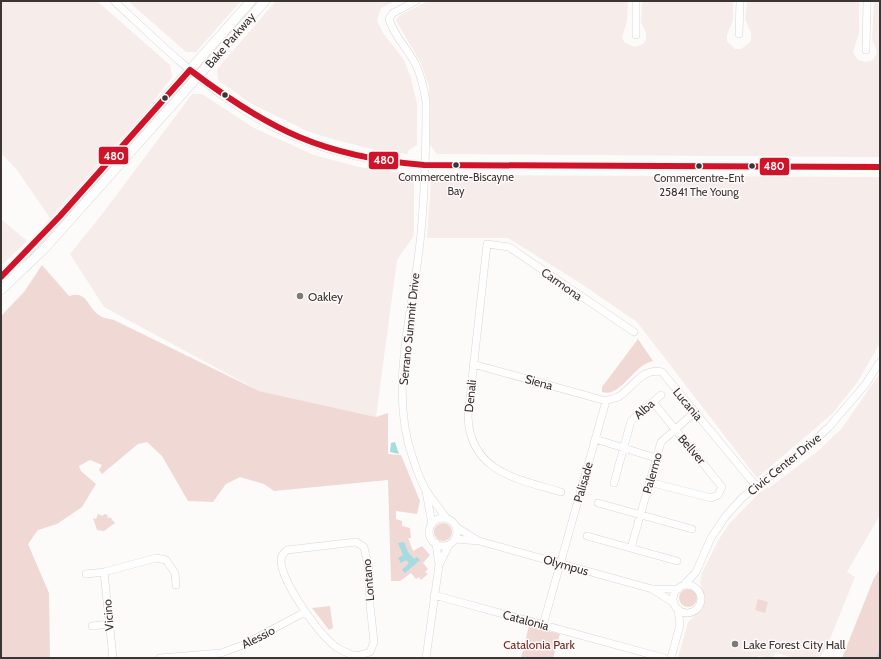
<svg xmlns="http://www.w3.org/2000/svg" width="881" height="659" font-family="Cabin,sans-serif">
<style>
.built{fill:#f6ecea}
.green{fill:#f0d8d5}
.water{fill:#a4dce0}
.lines{fill:none;stroke-linecap:round;stroke-linejoin:round}
.stream{stroke:#a4dce0;stroke-width:1.5}
.minor-casing{stroke:#dad6d5;stroke-width:8}
.major-casing{stroke:#dad6d5;stroke-width:10}
.minor{stroke:#fffefe;stroke-width:7}
.major{stroke:#fffefe;stroke-width:9}
.bus-1-casing{stroke:#fefaf9;stroke-width:9}
.bus-1{stroke:#cf1429;stroke-width:6}
.bus-dot{fill:#3a3432;stroke:#fefaf9;stroke-width:1.5}
.poi-dot{fill:#7e7a78;stroke:#fefaf9;stroke-width:1.5}
.labels{text-anchor:middle;dominant-baseline:central;stroke-width:3;stroke-linejoin:round;paint-order:stroke}
.bus-label{font-size:11px;fill:#3a3432;stroke:#fefaf9}
.street-label{font-size:12px;fill:#3a3432;stroke:#fefaf9}
.poi-label{font-size:12px;fill:#3a3432;stroke:#fefaf9;text-anchor:start}
.park-label{font-size:12px;fill:#742821;stroke:#fefaf9}
.line-badge{stroke:#fefaf9;stroke-width:1.5}
.badge-label{font-size:11px;text-anchor:middle;font-weight:bold;fill:#fff}
</style>
<rect width="100%" height="100%" fill="#fdfbfa"/>
<path class="built" d="M1,1H97L170,65L172,77L149,107L50,218L17,170L1,153Z
M128,1H241L196,52H186Z
M276,1H395L381,8L377,20L383,33L404,60L411,78L417,104V145L409,150L407,154L380,151L339,141L309,132L250,103L218,80L217,69Z
M428,1H628L627,21L622,38L625,43L635,47L643,44L646,40V33L641,22L642,1H733V20L727,35V41L735,49H741L750,42L751,38V33L745,19L747,1H859V33L853,52L858,60L866,62L873,60L877,52L872,39L874,1H880V157L437,154L430,145L429,87L421,63L396,21L397,18L402,14Z
M192,94H202L254,128L314,155L359,167L409,174L414,177V231L413,237L397,260L376,417L259,391L104,307L70,254L103,213Z
M437,175L880,177V343L857,383L832,414L757,478L637,322L580,283L508,238H427L431,180L433,177Z
M1,219L27,241L1,266Z
M880,373V515L847,572L855,577L826,649L819,658H795L776,653L772,658L758,656L757,658H678L688,622L702,608L705,599L700,583L702,573L719,539L730,523L760,492L768,487L769,488L819,450L842,428Z"/>
<path class="green" d="M42,265L69,296C87,290 87,307 99,315C102,318 110,319 114,320L259,391L376,417L388,413V454L401,455L420,501L417,514L396,511V519L402,521V526L410,528L411,538H408L413,551L422,546L430,555L423,563L428,569L425,572L428,574L421,580L419,577L416,579L411,573L400,581H391L388,480L274,491L264,484L240,477L226,484L213,502L188,501L162,456L147,442L138,444L102,474L99,470L102,465L90,460L79,466L81,471L96,484L82,507L57,524L38,530L28,544L49,593L50,658H1V316L24,292Z
M638,339L653,361C633,365 621,398 602,392V387Z
M98,514L103,516L104,514L108,515L107,517L109,518L110,517L115,523L104,531L97,530L93,518L96,519Z
M434 532a9 9 0 1 1 18 0a9 9 0 1 1-18 0Z
M880,569V658H842L874,578Z
M679 598a9 9 0 1 1 18 0a9 9 0 1 1-18 0Z
M758,599L768,602L765,613L755,610Z
M330,606L333,628L329,630L312,608Z
M529,626L560,634L553,658H521Z"/>
<path class="water" d="M395,442L399,454L390,452L391,443Z
M404,542L408,552L414,559L417,557L420,560L405,573L402,570L409,563L406,560L401,563L398,558L403,555L398,543Z"/>
<g class="lines">
<path class="stream" d="M877,658L880,651"/>
<defs>
<path id="minor" d="M114,1C151,35 187,71 229,100C286,141 354,162 424,165L880,167
M416,1L393,13L389,19C394,36 407,48 415,63C421,75 424,88 426,102C426,145 425,189 421,232C415,307 387,385 413,459C417,469 420,481 426,490C432,500 440,509 447,519
M739,34L740,1
M636,35V1
M866,50L867,1
M473,364L606,401
M606,401C609,399 614,399 618,397C633,388 642,367 662,372L756,486
M595,439L656,458
M649,482L711,498L718,495L722,487L653,402
M614,483L631,421L661,395
M426,491L432,524
M561,492C517,479 470,472 468,416L487,244L509,247L634,332
M598,503L692,529
M429 532a14 14 0 1 1 28 0a14 14 0 1 1-28 0Z
M456,527L477,540
M587,536L677,561
M455,539L479,541L652,589H678
M356,542L364,547L369,569L370,605L374,642L370,652L356,656C350,654 342,651 336,647C319,634 281,582 281,560C281,555 284,553 287,550Z
M631,548L661,442L695,412
M439,565L449,545
M104,572L113,658
M86,574L104,572L156,558L166,560L175,573L176,585
M684,585L696,572L711,538L725,517L742,498L811,444L829,427L865,385L880,362
M673 599a14 14 0 1 1 28 0a14 14 0 1 1-28 0Z
M652,589L674,603
M434,595L664,658
M543,625L606,401
M92,626L109,624
M160,658L221,653L243,645L305,612
M426,658L439,565L436,543
M671,658L680,625L678,609"/>
<path id="major" d="M1,277L16,263L60,216L251,1
M1,290L45,248L265,1"/>
</defs>
<use href="#minor" class="minor-casing"/>
<use href="#major" class="major-casing"/>
<use href="#minor" class="minor"/>
<use href="#major" class="major"/>
<defs>
<path id="bus-1" d="M1,277L60,216L190,70C269,130 324,157 424,165L880,167"/>
</defs>
<use href="#bus-1" class="bus-1-casing"/>
<use href="#bus-1" class="bus-1"/>
</g>
<g class="bus-dot">
<circle cx="225" cy="95" r="3.5"/>
<circle cx="165" cy="98" r="3.5"/>
<circle cx="456" cy="165" r="3.5"/>
<circle cx="699" cy="166" r="3.5"/>
<circle cx="752" cy="166" r="3.5"/>
</g>
<g class="poi-dot">
<circle cx="300" cy="296" r="4"/>
<circle cx="735" cy="644" r="4"/>
</g>
<g class="labels">
<g class="bus-label">
<text x="456" y="177">Commercentre-Biscayne<tspan x="456" dy="14">Bay</tspan></text>
<text x="699" y="178">Commercentre-Ent<tspan x="699" dy="14">25841 The Young</tspan></text>
</g>
<g class="street-label">
<text transform="translate(230 40) rotate(-49)">Bake Parkway</text>
<text transform="translate(562 284) rotate(35)">Carmona</text>
<text transform="translate(409 329) rotate(-84)">Serrano Summit Drive</text>
<text transform="translate(539 382) rotate(16)">Siena</text>
<text transform="translate(470 396) rotate(-84)">Denali</text>
<text transform="translate(688 404) rotate(50)">Lucania</text>
<text transform="translate(644 409) rotate(-41)">Alba</text>
<text transform="translate(692 449) rotate(49)">Bellver</text>
<text transform="translate(784 464) rotate(-39)">Civic Center Drive</text>
<text transform="translate(652 473) rotate(-74)">Palermo</text>
<text transform="translate(583 482) rotate(-74)">Palisade</text>
<text transform="translate(566 565) rotate(16)">Olympus</text>
<text transform="translate(368 580) rotate(-95)">Lontano</text>
<text transform="translate(108 615) rotate(-95)">Vicino</text>
<text transform="translate(526 620) rotate(15)">Catalonia</text>
<text transform="translate(258 637) rotate(-27)">Alessio</text>
</g>
<g class="poi-label">
<text x="308" y="296">Oakley</text>
<text x="743" y="644">Lake Forest City Hall</text>
</g>
<g class="park-label">
<text x="539" y="644">Catalonia Park</text>
</g>
</g>
<g class="line-badge">
<rect x="98" y="146" width="31" height="19" rx="4" fill="#cf1429"/>
<rect x="368" y="151" width="31" height="19" rx="4" fill="#cf1429"/>
<rect x="759" y="157" width="31" height="19" rx="4" fill="#cf1429"/>
</g>
<g class="badge-label">
<text x="114" y="160">480</text>
<text x="384" y="164">480</text>
<text x="774" y="170">480</text>
</g>
<rect width="881" height="659" fill="none" stroke="#3a3432" stroke-width="4"/>
</svg>
